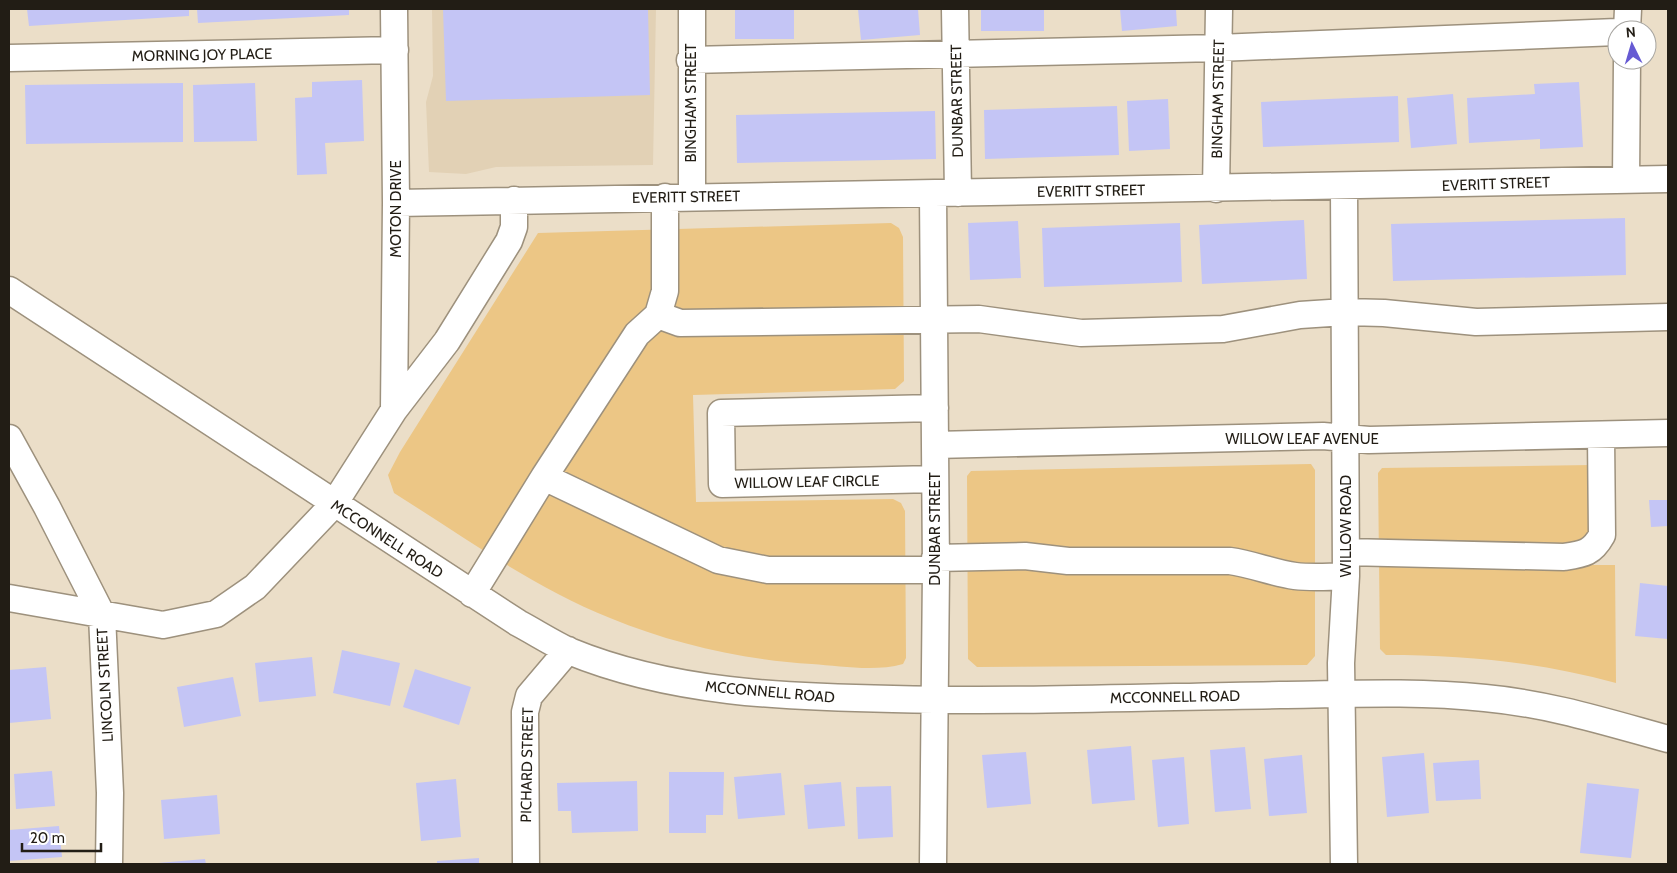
<svg xmlns="http://www.w3.org/2000/svg" width="1677" height="873" font-family="Cabin,sans-serif">
<style>
.built{fill:#e2d1b5}
.green{fill:#ecc685}
.building{fill:#c4c5f5}
.lines{fill:none;stroke-linecap:round;stroke-linejoin:round}
.minor-casing{stroke:#9d917d;stroke-width:29}
.minor{stroke:#fff;stroke-width:26}
.labels{text-anchor:middle;dominant-baseline:central;stroke-width:4;stroke-linejoin:round;paint-order:stroke}
.street-label{font-size:15px;fill:#221d15;stroke:#fff}
</style>
<rect width="100%" height="100%" fill="#ebdec8"/>
<path class="built" d="M432,9H656L653,165L496,167L466,174L429,172L426,102L433,76Z"/>
<path class="green" d="M891,223L899,228L903,237L904,381L895,389L693,395L696,502L893,499L901,503L905,511L906,658L903,664C875,672 840,666 812,664C744,660 673,644 610,618C533,587 464,537 394,493L388,475L400,452L538,233Z
M1311,464L1315,470V656L1307,665L977,667L968,659L967,476L971,471Z
M1591,465L1590,565H1615L1616,683C1538,662 1466,655 1386,655L1380,649L1378,473L1382,468Z"/>
<path class="building" d="M27,9H189V16L29,26Z
M197,9H349V15L198,23Z
M443,9H648L650,95L446,101Z
M735,9H794V39H735Z
M858,9H918L920,35L861,40Z
M981,9H1044V31H981Z
M1120,9H1176L1177,26L1122,31Z
M362,80L364,141L325,143L327,174L297,175L295,98L312,97V82Z
M1579,82L1583,147L1540,149V139L1469,143L1467,98L1535,94L1534,84Z
M183,83V142L26,144L25,85Z
M255,83L257,141L194,142L193,85Z
M1453,94L1457,144L1411,148L1407,98Z
M1398,96L1399,142L1263,147L1261,102Z
M1168,99L1170,149L1129,151L1127,101Z
M1117,106L1119,155L985,159L984,110Z
M935,111L936,159L737,163L736,115Z
M1625,218L1626,275L1393,281L1391,224Z
M1304,220L1307,279L1202,284L1199,225Z
M1018,221L1021,278L970,280L968,223Z
M1180,223L1182,282L1044,287L1042,228Z
M1649,500H1668V526L1651,527Z
M1640,583L1668,586V639L1635,636Z
M342,650L400,663L390,706L333,693Z
M312,657L316,696L259,702L255,663Z
M46,667L51,719L9,723V670Z
M415,669L471,687L459,725L403,707Z
M233,677L241,716L184,727L177,687Z
M1131,746L1135,800L1092,804L1087,750Z
M1245,747L1251,809L1215,812L1210,750Z
M1026,752L1031,804L987,808L982,755Z
M1424,753L1429,813L1387,817L1382,757Z
M1302,755L1307,813L1269,816L1264,759Z
M1184,757L1189,824L1158,827L1152,760Z
M1479,760L1481,799L1436,801L1433,763Z
M52,771L55,806L16,809L14,774Z
M669,772H724L723,815H706V833H669Z
M781,773L785,815L738,819L734,777Z
M456,779L461,837L421,841L416,783Z
M637,781L638,831L572,833L571,811H558L557,783Z
M841,782L845,826L808,829L804,785Z
M1587,783L1639,789L1631,858L1580,853Z
M891,786L893,837L858,839L856,787Z
M217,795L220,834L164,839L161,800Z
M59,826L62,857L9,861V830Z
M479,858V864H437V861Z
M205,859L206,864H158V863Z"/>
<g class="lines">
<defs>
<path id="minor" d="M692,9V196
M955,9L958,193
M1627,30L1628,9
M9,58L395,50
M690,60L1218,48L1617,32
M1626,180L1627,60
M1216,189L1219,9
M396,203C820,194 1244,189 1668,179
M9,290L518,623C535,632 552,643 569,651C671,693 784,697 893,699C1022,702 1151,697 1280,695C1348,694 1418,691 1485,698C1550,704 1606,722 1668,739
M658,315L665,291V197
M935,408L721,413L722,484L935,479
M394,410L396,203L394,9
M9,438L47,507L102,615L110,793L109,864
M935,445L1323,436L1369,440L1668,433
M544,477L718,560L768,570H936
M1346,552L1564,557C1584,554 1592,553 1602,535L1601,436
M935,558L1025,556L1068,561H1230C1252,564 1273,573 1295,576C1312,578 1329,577 1346,576
M472,594L544,477L637,334L658,315L680,323L979,319L1081,333L1223,329L1300,315L1345,312L1384,313L1476,322L1668,317
M9,598L163,625L216,614L255,587L334,504L394,410L447,341L509,241L514,227V200
M526,864L525,712L529,696L568,650
M933,864L936,570L933,194
M1344,864L1341,663L1346,576L1344,188"/>
</defs>
<use href="#minor" class="minor-casing"/>
<use href="#minor" class="minor"/>
</g>
<g class="labels">
<g class="street-label">
<text transform="translate(202 55) rotate(-1)">MORNING JOY PLACE</text>
<text transform="translate(1218 99) rotate(-89)">BINGHAM STREET</text>
<text transform="translate(957 101) rotate(-91)">DUNBAR STREET</text>
<text transform="translate(691 103) rotate(-90)">BINGHAM STREET</text>
<text transform="translate(1496 184) rotate(-2)">EVERITT STREET</text>
<text transform="translate(1091 191) rotate(-1)">EVERITT STREET</text>
<text transform="translate(686 197) rotate(-1)">EVERITT STREET</text>
<text transform="translate(396 209) rotate(-90)">MOTON DRIVE</text>
<text x="1302" y="439">WILLOW LEAF AVENUE</text>
<text transform="translate(807 482) rotate(-1)">WILLOW LEAF CIRCLE</text>
<text transform="translate(1346 526) rotate(-90)">WILLOW ROAD</text>
<text transform="translate(935 529) rotate(-90)">DUNBAR STREET</text>
<text transform="translate(387 539) rotate(33)">MCCONNELL ROAD</text>
<text transform="translate(105 685) rotate(-93)">LINCOLN STREET</text>
<text transform="translate(770 692) rotate(5)">MCCONNELL ROAD</text>
<text transform="translate(1175 697) rotate(-1)">MCCONNELL ROAD</text>
<text transform="translate(527 765) rotate(-89)">PICHARD STREET</text>
</g>
</g>
<rect width="1677" height="873" fill="none" stroke="#221d15" stroke-width="20"/>
<g transform="translate(1632 45) rotate(355)"><circle r="24" fill="#ffffff" stroke="#a7a5a1"/>
<path d="M0-4L9 19L0 12L-9 19Z" fill="#665ad3"/>
<text y="-8" font-size="14" font-weight="bold" text-anchor="middle" fill="#221d15">N</text>
</g>
<path d="M22 843v8h79v-8" fill="none" stroke="#221d15" stroke-width="2.5"/>
<text x="30" y="843" font-size="15" fill="#221d15" stroke="#ffffff" stroke-width="4" paint-order="stroke">20 m</text>
</svg>
